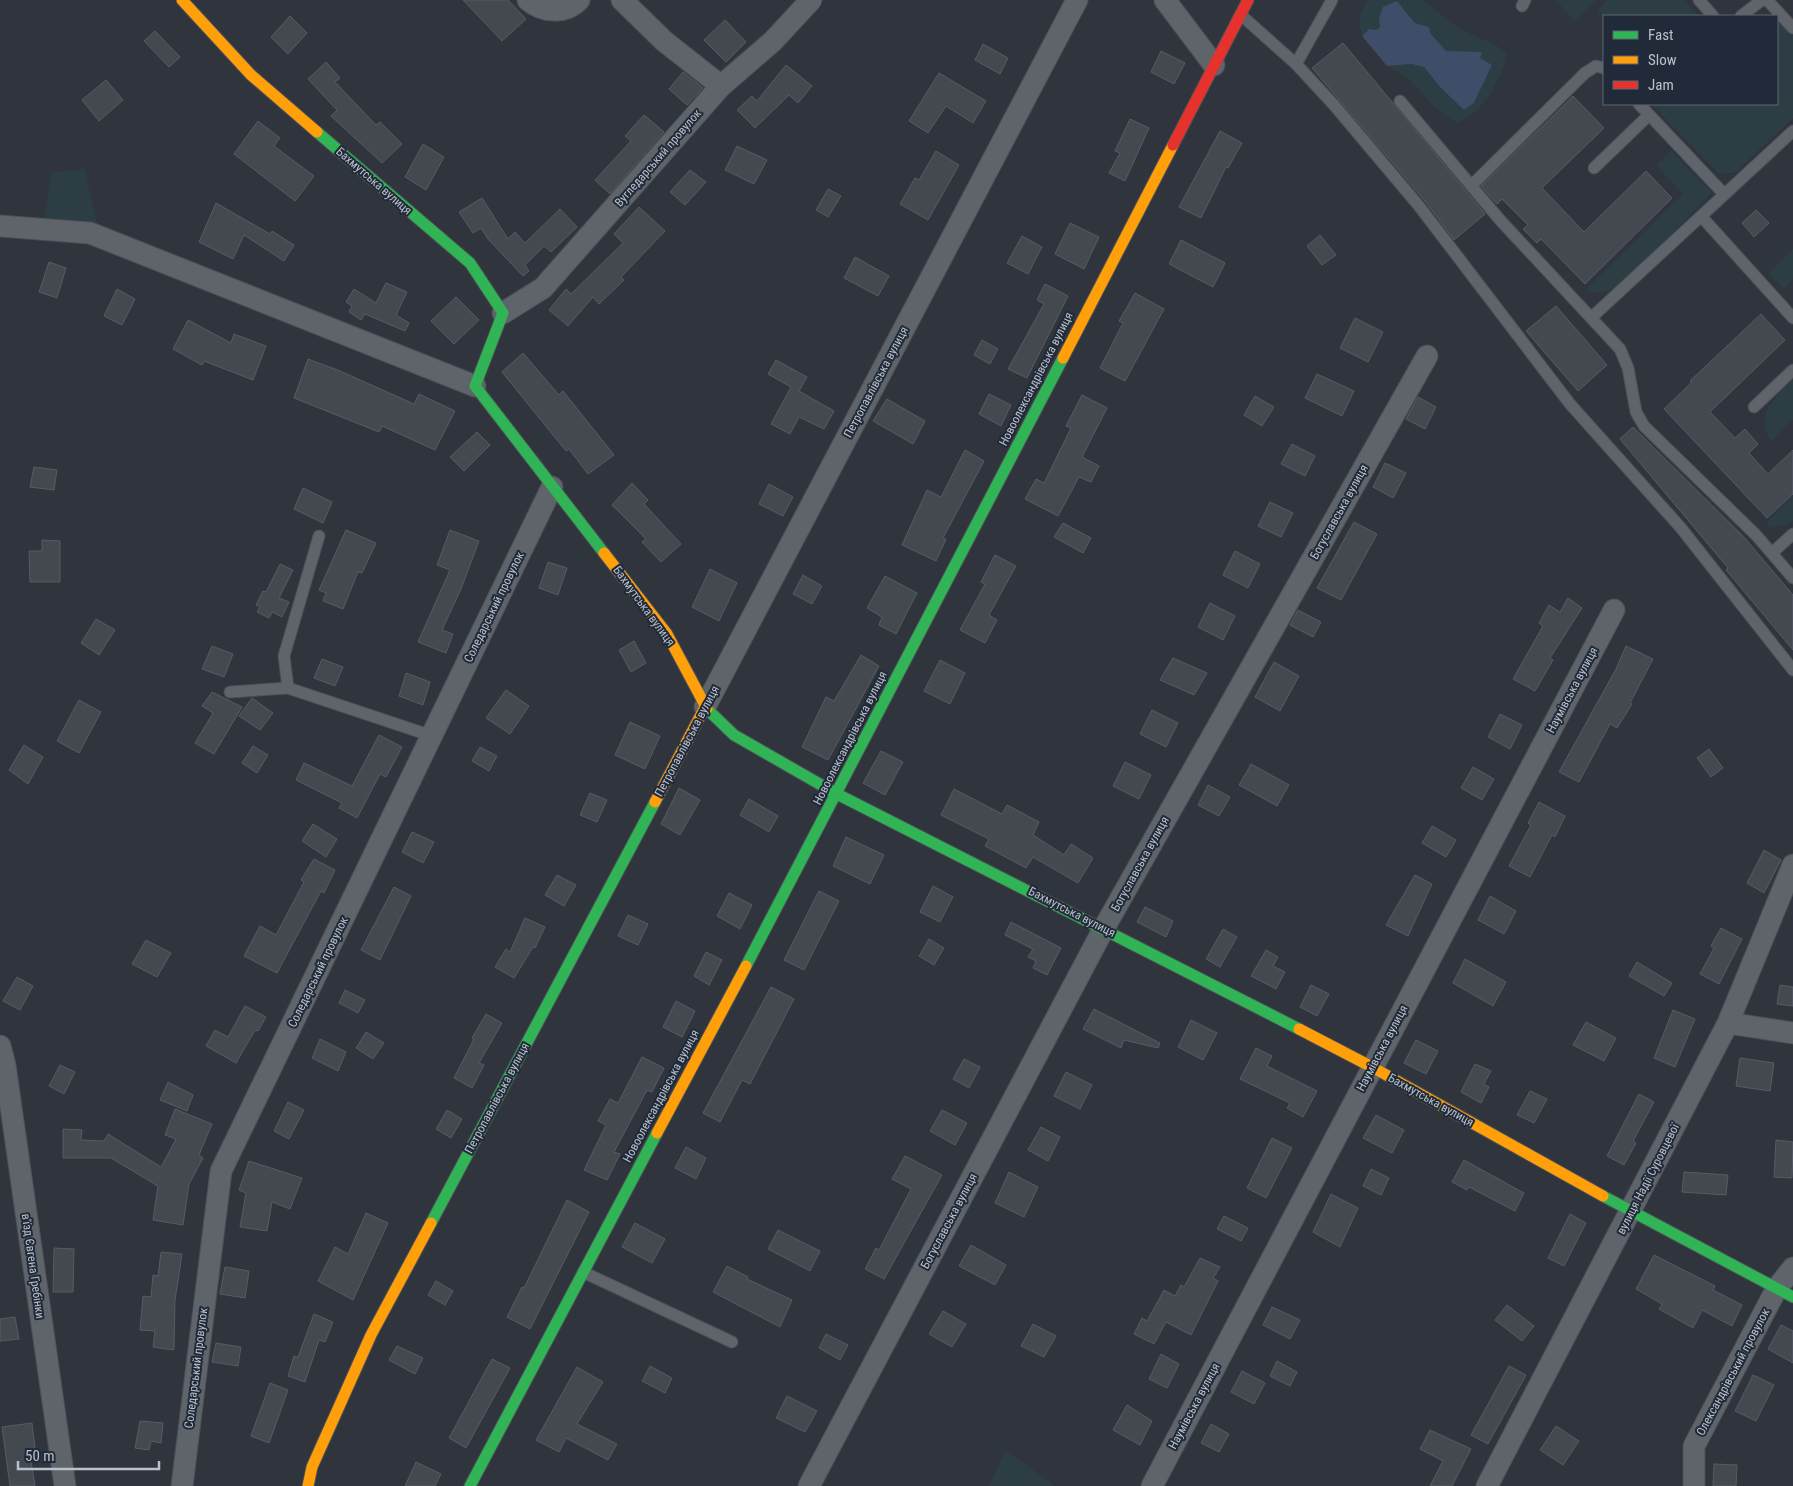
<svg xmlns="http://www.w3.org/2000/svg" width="1793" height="1486" font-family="'Roboto Condensed',sans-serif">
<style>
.green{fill:#2c3e43}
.water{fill:#3e4d68}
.building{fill:#444950;stroke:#575c64}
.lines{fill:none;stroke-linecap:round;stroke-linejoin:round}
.lane-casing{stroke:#4b4f55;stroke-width:13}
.street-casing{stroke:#4b4f55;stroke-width:23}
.fast-casing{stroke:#4b4f55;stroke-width:13}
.slow-casing{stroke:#4b4f55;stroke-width:13}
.jam-casing{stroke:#4b4f55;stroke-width:13}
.lane{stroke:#5f636a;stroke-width:11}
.street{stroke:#5f636a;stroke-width:21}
.fast{stroke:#30b455;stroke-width:11}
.slow{stroke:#ff9f0a;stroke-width:11}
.jam{stroke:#e5322d;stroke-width:11}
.labels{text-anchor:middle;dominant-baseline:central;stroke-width:4;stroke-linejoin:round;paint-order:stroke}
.street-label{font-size:12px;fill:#bac1cc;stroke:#212a38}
</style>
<rect width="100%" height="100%" fill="#2f343d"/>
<path class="green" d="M1369,0H1422L1460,29L1496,45L1507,54C1500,82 1485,110 1458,123C1429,110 1417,78 1387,66L1412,64L1424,67L1440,87L1464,110L1474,103L1492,65L1479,58L1446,51L1431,34L1429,27L1415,23L1405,9L1380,19V26L1376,30L1369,29L1362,36C1358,23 1359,10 1369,0Z
M1555,0H1597L1575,21Z
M1608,0H1684L1699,16H1604V19L1597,11Z
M1777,19L1793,36V118L1735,173L1719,174L1651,104H1777Z
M1671,151L1712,193C1690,214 1627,284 1604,292C1597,294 1591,292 1585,290L1683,194L1656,165Z
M84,169L97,223L44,222L51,173Z
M1793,249V279L1784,289L1768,273Z
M1793,380V420L1771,441C1754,414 1774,398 1793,380Z
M1793,496V520L1789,524L1771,527L1766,522Z
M1006,1450L1055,1486H989Z"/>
<path class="water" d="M1397,1L1415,23L1429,27L1431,34L1446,51L1482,52L1480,58L1492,65L1474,103L1464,110L1440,87L1424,67L1412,64L1387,66L1362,36L1369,29L1376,30L1380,27L1379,19L1383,7Z"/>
<path class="building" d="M463,0H508L526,19L502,41Z
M290,16L307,33L288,54L271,37Z
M725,20L746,42L726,62L704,40Z
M155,31L180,57L169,67L144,41Z
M1343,43L1485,214L1454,240L1425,201L1312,68Z
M983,44L1008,58L1000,74L975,60Z
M1161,51L1185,63L1174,84L1151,72Z
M326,62L340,78L335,82L376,125L380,122L402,144L382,163L331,116L337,110L308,79Z
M786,65L812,86L798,103L789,95L755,128L737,110L752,96L757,101Z
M683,72L703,88L687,105L669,89Z
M939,73L986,101L973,123L946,106L928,133L909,121Z
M106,80L123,100L99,121L82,100Z
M1573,96L1604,128L1542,188L1584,232L1646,171L1672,198L1585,284L1541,239L1537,243L1523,229L1528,225L1502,199L1497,204L1481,186Z
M644,115L664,132L610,194L595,180L631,141L625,136Z
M1130,119L1149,128L1125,181L1109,173L1120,153L1115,151Z
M258,121L280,138L274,146L314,176L295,201L234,154Z
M1220,131L1242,143L1228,168L1226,167L1201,218L1179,207Z
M423,144L444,157L426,190L405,177Z
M737,146L767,160L754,184L725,170Z
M936,151L959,165L928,220L900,204L915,178L919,180Z
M690,170L706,182L685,205L670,192Z
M828,189L841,196L828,217L816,210Z
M482,198L508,239L515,232L525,243L560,209L577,227L551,252L544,246L525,265L529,271L523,276L488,239L481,228L473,233L459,212Z
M216,203L270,234L272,231L294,245L284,261L244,235L233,259L199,242Z
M639,207L665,231L621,277L624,280L599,304L593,297L568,326L549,310L566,289L571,294L623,243L614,234Z
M1756,210L1769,223L1754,237L1742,223Z
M1070,223L1099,237L1084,269L1055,254Z
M1320,235L1336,255L1322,265L1307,246Z
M1022,236L1042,247L1028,274L1007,263Z
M1181,240L1225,263L1213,287L1169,264Z
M855,257L889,276L878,296L844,278Z
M49,262L66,268L57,298L39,292Z
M386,283L407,292L396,315L409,323L405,331L365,314L361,320L349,312L352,306L346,302L354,289L376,303Z
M1045,284L1068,296L1027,378L1008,369L1044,304L1037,300Z
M117,289L135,299L122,325L104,316Z
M1135,293L1164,309L1125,381L1100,368L1123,323L1119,321Z
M456,297L479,320L454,344L431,321Z
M1556,306L1607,365L1578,391L1526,331Z
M1761,314L1785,340L1710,412L1735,438L1745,429L1751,436L1758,444L1749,453L1768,474L1793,450V494L1767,518L1664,409L1692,382L1690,381Z
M1355,318L1383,332L1368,362L1340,348Z
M188,320L231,343L234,334L266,346L253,380L204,361L202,365L173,349Z
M982,340L998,349L990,364L974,355Z
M523,353L559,395L563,391L614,455L588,474L569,449L566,451L502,372Z
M308,359L340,371L414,404L419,394L455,411L435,450L382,426L379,432L294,398Z
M776,360L807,377L799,391L834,411L824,429L799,417L790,434L771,424L791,387L768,374Z
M1317,374L1354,391L1342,416L1305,398Z
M989,394L1011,405L1001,426L979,414Z
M1082,395L1107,408L1082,457L1099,466L1091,482L1079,477L1058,516L1025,499L1036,479L1044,483L1071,428L1066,426Z
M1255,396L1274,407L1262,426L1244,415Z
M1418,397L1436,407L1425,429L1406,419Z
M887,399L925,421L913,444L873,421Z
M1633,427L1743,536L1793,595V650L1726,570L1728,568L1620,439Z
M477,432L490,445L464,471L450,457Z
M1292,444L1315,456L1305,476L1281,464Z
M965,450L984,461L943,538L946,539L936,561L902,545L927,490L941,497Z
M1385,463L1406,473L1393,498L1373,487Z
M34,467L57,470L54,490L30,487Z
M632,483L648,500L644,504L681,544L661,562L642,542L646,539L612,505Z
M769,484L793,497L783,516L759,504Z
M303,488L332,502L323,523L294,509Z
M1270,502L1293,513L1281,537L1258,526Z
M1354,522L1377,534L1341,600L1317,588Z
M1063,523L1091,538L1083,553L1054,537Z
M346,530L376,543L362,573L358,572L343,609L323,601L326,593L319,590Z
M450,530L479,541L461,589L442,630L453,634L446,653L418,642L450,570L437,565Z
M42,540L60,541V582H30L29,551H42Z
M1235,551L1260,564L1248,588L1223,575Z
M995,555L1016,566L989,615L997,620L985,643L960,630L985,584L981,582Z
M548,562L567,568L558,595L539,588Z
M280,564L293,570L279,598L289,602L282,617L272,612L269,618L257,612L260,607L256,605L263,591L266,592Z
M710,569L737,583L719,621L692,607Z
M803,575L822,586L812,604L793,594Z
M885,576L917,593L896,634L879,625L882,617L867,608Z
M1568,598L1582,608L1550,658L1553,660L1535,691L1513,679L1543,626L1539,623L1549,605L1560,612Z
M1210,603L1235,616L1223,640L1198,627Z
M1298,610L1321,622L1313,637L1290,625Z
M96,619L115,630L99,655L81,643Z
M634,641L646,663L631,672L619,650Z
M212,646L233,654L224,677L202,669Z
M1626,646L1653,659L1630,703L1632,704L1617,728L1610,724L1579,782L1559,772L1616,669Z
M861,655L879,666L828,760L802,747L826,697L834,701Z
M1173,658L1207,673L1194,695L1160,680Z
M322,659L343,667L335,686L314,678Z
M940,660L965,673L950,704L924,691Z
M1274,662L1299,676L1280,711L1255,697Z
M406,673L430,682L423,705L399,696Z
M506,690L529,706L510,734L486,718Z
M212,692L242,707L214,754L195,743L213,713L202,706Z
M252,698L273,713L260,730L239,716Z
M79,700L101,712L79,753L57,741Z
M1152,710L1178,723L1166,747L1140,734Z
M1500,714L1522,725L1510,749L1488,737Z
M630,722L660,736L645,769L615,755Z
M379,735L402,747L386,777L380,774L357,818L339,808L342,803L296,780L304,763L352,786Z
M24,745L43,757L28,784L9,770Z
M253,746L268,755L257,773L242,763Z
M480,747L497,756L489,771L472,761Z
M1709,749L1723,768L1711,777L1697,758Z
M881,751L903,762L885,795L863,783Z
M1125,762L1151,775L1139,799L1113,786Z
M1251,764L1289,785L1277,806L1239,785Z
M1473,767L1494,779L1482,800L1461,788Z
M1208,785L1230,797L1219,816L1198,805Z
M679,788L700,800L680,835L661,824Z
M954,789L1002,814L1007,805L1039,822L1033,835L1064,855L1071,844L1093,858L1078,883L1033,857L1026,868L985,846L989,839L941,815Z
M590,793L607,800L597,822L580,815Z
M749,799L778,816L769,832L740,815Z
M1539,802L1565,816L1555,837L1552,835L1530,877L1509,866L1531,825L1528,823Z
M313,824L337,839L326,857L302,841Z
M1432,826L1456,840L1446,857L1422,843Z
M412,832L434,842L423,863L402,852Z
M846,837L884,855L870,884L833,866Z
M1764,850L1781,860L1764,893L1747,883Z
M314,859L335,870L324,893L321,891L277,973L244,956L260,926L276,935L304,882L301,880Z
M557,875L576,885L564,906L545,895Z
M1415,875L1432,884L1408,936L1386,925Z
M933,886L953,897L940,922L920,912Z
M394,887L411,896L380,960L361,950Z
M819,891L839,901L804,970L784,960Z
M729,893L752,905L740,929L717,916Z
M1490,896L1516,911L1504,934L1478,920Z
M1145,907L1173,921L1166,937L1137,922Z
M628,915L648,924L638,945L618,936Z
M525,918L545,927L535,948L533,947L514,978L495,967L506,949L510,952Z
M1011,922L1061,948L1047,975L1033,968L1036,961L1028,957L1033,949L1005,935Z
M1721,928L1742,939L1719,984L1700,974L1714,948L1711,946Z
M1223,929L1237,937L1220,967L1206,959Z
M929,939L944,948L934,965L919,956Z
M146,940L171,953L157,977L132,964Z
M1266,950L1278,957L1273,966L1285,972L1276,989L1251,976Z
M706,952L722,960L709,985L694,976Z
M1465,959L1506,982L1493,1006L1453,983Z
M1637,962L1672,983L1664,996L1629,976Z
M17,977L33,986L20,1010L3,1001Z
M1311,985L1329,994L1317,1016L1300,1007Z
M1780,985L1793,987V1006L1777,1004Z
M771,987L794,999L750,1084L742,1080L720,1122L703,1113Z
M345,990L365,1000L358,1013L339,1003Z
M676,1001L695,1011L682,1037L663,1027Z
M245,1006L266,1017L258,1031L255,1030L236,1063L206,1046L215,1030L228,1037Z
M1094,1009L1160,1043L1158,1048L1124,1040L1121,1048L1083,1029Z
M1673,1010L1695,1019L1675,1067L1654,1058Z
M486,1014L502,1023L479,1063L484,1065L472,1088L454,1078L474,1039L472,1038Z
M1191,1020L1217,1033L1203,1060L1178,1047Z
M1586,1022L1616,1038L1604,1061L1573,1045Z
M366,1032L384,1043L373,1059L356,1048Z
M320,1039L346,1052L338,1071L312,1058Z
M1416,1040L1438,1051L1426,1074L1404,1063Z
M1256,1048L1272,1056L1267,1066L1317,1091L1303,1117L1287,1108L1290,1103L1240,1079Z
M642,1057L664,1068L652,1092L647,1090L614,1152L620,1154L607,1180L584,1170L606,1125L598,1121L610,1099L618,1103Z
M1740,1058L1774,1063L1770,1091L1736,1086Z
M964,1059L980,1067L969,1088L953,1079Z
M1475,1064L1491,1071L1484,1084L1489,1087L1481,1103L1461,1092Z
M60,1065L75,1072L64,1094L49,1086Z
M1066,1072L1092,1085L1080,1109L1054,1096Z
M168,1082L193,1095L187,1111L160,1100Z
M1530,1091L1547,1099L1534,1123L1517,1115Z
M1639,1094L1654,1102L1633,1141L1636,1143L1624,1165L1607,1156Z
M288,1102L304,1110L289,1139L274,1131Z
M175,1109L212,1124L199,1155L203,1158L189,1184L183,1225L153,1220L158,1186L111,1158H63V1129L82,1130L81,1140L104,1141L108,1134L161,1167L176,1139L165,1135Z
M447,1110L462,1119L451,1138L436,1129Z
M942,1110L967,1123L955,1145L930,1131Z
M1376,1115L1404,1130L1392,1153L1363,1138Z
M1041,1127L1060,1137L1048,1161L1028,1150Z
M1272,1138L1292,1148L1266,1198L1247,1188Z
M1776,1140L1793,1142L1792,1178L1774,1177Z
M686,1147L706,1158L696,1179L675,1168Z
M905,1156L942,1175L884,1279L865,1269L876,1248L879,1250L911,1189L892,1179Z
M1464,1160L1524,1193L1515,1211L1469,1187L1467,1190L1452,1182Z
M249,1161L302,1178L290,1209L272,1202L267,1231L240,1227L246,1193L239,1190Z
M1371,1169L1389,1178L1381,1195L1363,1186Z
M1009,1172L1038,1187L1024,1217L995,1203Z
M1684,1172L1728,1175L1726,1195L1682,1192Z
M1331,1194L1358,1208L1340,1247L1313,1232Z
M567,1200L589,1212L530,1329L507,1317L522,1287L524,1288Z
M366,1213L388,1223L353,1300L318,1281L335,1247L348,1254Z
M1570,1214L1586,1223L1564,1266L1548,1258Z
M1224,1216L1248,1228L1241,1241L1217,1229Z
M635,1223L665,1239L652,1263L622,1247Z
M778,1230L820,1251L810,1271L768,1249Z
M971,1245L1006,1265L995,1285L959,1266Z
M54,1248L74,1249L73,1292H53Z
M161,1252L182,1254L175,1300L174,1350L153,1347L155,1331L140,1330L143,1296L151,1297L153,1275L158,1276Z
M1654,1255L1715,1286L1713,1290L1742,1305L1732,1326L1702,1310L1693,1328L1659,1309L1662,1304L1636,1289Z
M1200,1258L1220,1267L1213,1278L1218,1281L1191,1335L1166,1322L1154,1344L1134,1334L1142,1318L1147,1321L1164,1290L1175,1296L1181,1285L1184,1287Z
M727,1266L748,1277L747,1279L792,1300L780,1327L713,1292Z
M225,1267L249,1271L245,1298L220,1294Z
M436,1281L453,1291L445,1305L428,1295Z
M1507,1305L1534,1326L1522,1341L1495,1320Z
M1272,1307L1300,1320L1290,1339L1263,1325Z
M943,1311L966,1324L952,1347L929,1334Z
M314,1314L333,1322L325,1342L319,1340L305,1382L288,1376L294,1356L298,1357Z
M15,1317L19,1339L0,1341V1319Z
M1033,1324L1056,1336L1044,1357L1021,1346Z
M1781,1325L1793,1331V1363L1768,1349Z
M826,1334L848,1345L840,1360L819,1348Z
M216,1343L241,1347L238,1366L212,1362Z
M397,1346L423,1358L415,1374L389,1360Z
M1161,1354L1179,1364L1167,1388L1149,1379Z
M492,1359L510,1368L466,1448L449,1438Z
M1277,1361L1297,1372L1290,1386L1270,1376Z
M650,1366L672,1378L665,1393L642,1381Z
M1509,1366L1526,1375L1488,1444L1471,1435Z
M577,1367L603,1382L577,1424L617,1444L608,1460L566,1438L559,1452L536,1440Z
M1242,1371L1265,1383L1254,1404L1231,1392Z
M1753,1375L1774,1385L1756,1421L1735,1411Z
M270,1383L288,1390L269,1443L251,1436Z
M787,1396L817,1411L805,1432L776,1418Z
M1127,1405L1152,1421L1140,1445L1113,1430Z
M140,1421L163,1423L161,1443L151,1441L149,1450L135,1448Z
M32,1423L35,1448L29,1449L35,1486H10L2,1427Z
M1211,1424L1229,1434L1219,1452L1201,1443Z
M1556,1426L1579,1441L1563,1465L1540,1450Z
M1430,1430L1471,1449L1452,1486H1430L1443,1461L1420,1449Z
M416,1462L441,1474L435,1486H405Z
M1714,1464L1737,1465L1736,1486H1713Z"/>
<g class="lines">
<defs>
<path id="lane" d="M1699,0L1713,16
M1767,0L1793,28
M1522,6L1525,0
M1241,15L1296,64L1334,105L1419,206L1570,404L1681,528L1793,670
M1741,16L1762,0
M1296,64L1332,0
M1400,101L1500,220L1620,349L1628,368L1636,412L1644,426L1756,535L1793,578
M1639,104L1724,194
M1594,168L1649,115
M1472,185L1585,73L1596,66L1604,68
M1701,216L1793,318
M1592,317L1793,131
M1754,407L1793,370
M1773,552L1793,534
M288,688L284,656L319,536
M230,692L288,688L432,736
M583,1272L732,1342"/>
<path id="street" d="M528,0C543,13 565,14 579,0
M622,0L664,41L721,86
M1165,0L1214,65
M0,226L90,233L475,386
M503,313L543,288L721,86L773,41L811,0
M705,707L1077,0
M1728,1023L1793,1033
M0,1046L5,1065L65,1486
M182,1486L221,1171L552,487
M809,1486L1104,928L1427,356
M1152,1486L1614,610
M1487,1486L1728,1023L1793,865
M1694,1486V1446L1777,1288L1793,1268"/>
<path id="fast" d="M317,132L470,263L503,313L475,386L604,553
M707,709L734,735L837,794L1299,1029
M746,966L1063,358
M1603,1196L1793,1297
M431,1223L655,802
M470,1486L657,1133"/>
<path id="slow" d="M182,0L251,75L317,132
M1063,358L1173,145
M604,553L667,634L707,709
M655,802L705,707
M1299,1029L1372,1067L1603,1196
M657,1133L746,966
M308,1486L312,1467L371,1335L431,1223"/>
<path id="jam" d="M1173,145L1248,0"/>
</defs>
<use href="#lane" class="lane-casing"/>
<use href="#street" class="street-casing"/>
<use href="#fast" class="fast-casing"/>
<use href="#slow" class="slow-casing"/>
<use href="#jam" class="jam-casing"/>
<use href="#lane" class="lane"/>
<use href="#street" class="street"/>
<use href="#fast" class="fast"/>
<use href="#slow" class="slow"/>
<use href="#jam" class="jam"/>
</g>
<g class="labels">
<g class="street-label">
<text transform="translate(658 158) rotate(-49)">Вугледарський провулок</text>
<text transform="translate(374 181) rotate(41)">Бахмутська вулиця</text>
<text transform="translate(1036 379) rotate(-63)">Новоолександрівська вулиця</text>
<text transform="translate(876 382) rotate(-62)">Петропавлівська вулиця</text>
<text transform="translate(1339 512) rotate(-61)">Богуславська вулиця</text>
<text transform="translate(644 606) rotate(54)">Бахмутська вулиця</text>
<text transform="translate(494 607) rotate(-64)">Соледарський провулок</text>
<text transform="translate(1572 690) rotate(-62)">Наумівська вулиця</text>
<text transform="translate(850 738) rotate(-63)">Новоолександрівська вулиця</text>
<text transform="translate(687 741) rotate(-62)">Петропавлівська вулиця</text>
<text transform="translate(1140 864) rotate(-61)">Богуславська вулиця</text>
<text transform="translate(1072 912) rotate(27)">Бахмутська вулиця</text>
<text transform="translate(318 972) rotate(-64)">Соледарський провулок</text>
<text transform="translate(1382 1048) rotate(-62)">Наумівська вулиця</text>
<text transform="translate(661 1096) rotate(-62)">Новоолександрівська вулиця</text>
<text transform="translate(497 1098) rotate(-62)">Петропавлівська вулиця</text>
<text transform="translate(1431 1100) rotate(29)">Бахмутська вулиця</text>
<text transform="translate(1648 1179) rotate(-63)">вулиця Надії Суровцевої</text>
<text transform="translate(949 1221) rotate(-62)">Богуславська вулиця</text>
<text transform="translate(33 1266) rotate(82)">в'їзд Євгена Гребінки</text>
<text transform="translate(196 1368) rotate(-83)">Соледарський провулок</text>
<text transform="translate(1733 1372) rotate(-62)">Олександрівський провулок</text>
<text transform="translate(1194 1406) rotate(-62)">Наумівська вулиця</text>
</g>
</g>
<rect x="1603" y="15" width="175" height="90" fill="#212a38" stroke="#5e6673"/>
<rect x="1613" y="31" width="25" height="8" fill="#30b455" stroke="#5e6673"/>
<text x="1648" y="40" font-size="15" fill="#bac1cc">Fast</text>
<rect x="1613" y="56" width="25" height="8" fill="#ff9f0a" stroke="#5e6673"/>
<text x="1648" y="65" font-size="15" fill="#bac1cc">Slow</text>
<rect x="1613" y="81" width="25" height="8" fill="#e5322d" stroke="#5e6673"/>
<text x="1648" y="90" font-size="15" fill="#bac1cc">Jam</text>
<path d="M18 1461v8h141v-8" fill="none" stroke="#bac1cc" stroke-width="2.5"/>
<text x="25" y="1461" font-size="15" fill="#bac1cc" stroke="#212a38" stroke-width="4" paint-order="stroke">50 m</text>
</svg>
